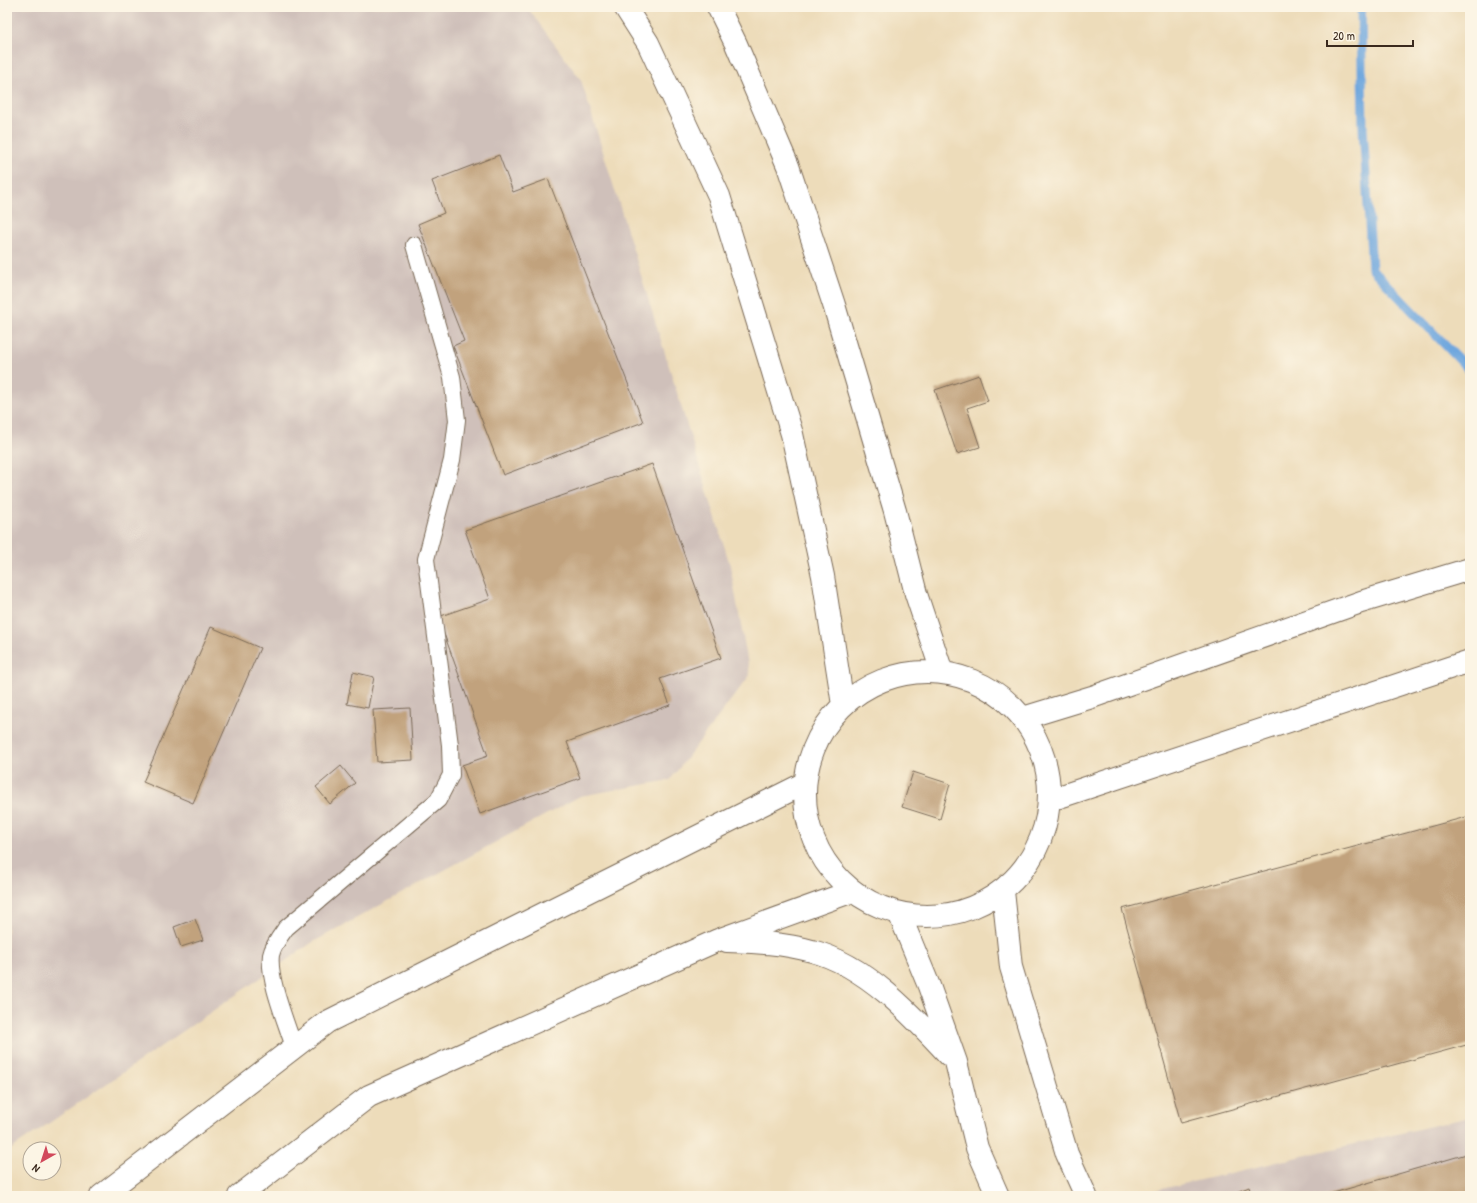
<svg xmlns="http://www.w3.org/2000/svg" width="1477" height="1203" font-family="'Patrick Hand',sans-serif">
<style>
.industrial{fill:#cfc0ba}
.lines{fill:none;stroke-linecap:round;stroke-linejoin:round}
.stream{stroke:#6fa7de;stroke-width:9}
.building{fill:#c1a27d}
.service-casing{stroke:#796855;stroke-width:18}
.tertiary-casing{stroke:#796855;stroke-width:24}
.service{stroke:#fff;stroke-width:16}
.tertiary{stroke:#fff;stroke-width:22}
</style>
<rect width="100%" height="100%" fill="#fcf5e5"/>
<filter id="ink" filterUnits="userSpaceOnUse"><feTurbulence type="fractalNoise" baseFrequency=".025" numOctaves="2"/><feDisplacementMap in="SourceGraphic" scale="8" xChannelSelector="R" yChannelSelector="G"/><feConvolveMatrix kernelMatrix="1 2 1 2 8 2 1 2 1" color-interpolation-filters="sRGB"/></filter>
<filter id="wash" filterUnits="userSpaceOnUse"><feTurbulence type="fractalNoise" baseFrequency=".012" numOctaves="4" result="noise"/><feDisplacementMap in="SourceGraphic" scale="16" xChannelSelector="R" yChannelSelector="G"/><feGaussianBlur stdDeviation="0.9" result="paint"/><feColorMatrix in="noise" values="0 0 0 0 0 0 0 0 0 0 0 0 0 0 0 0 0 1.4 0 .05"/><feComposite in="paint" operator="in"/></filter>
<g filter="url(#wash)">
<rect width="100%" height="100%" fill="#eddcba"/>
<path class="industrial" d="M7,7H527L581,80L730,565L750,675L670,780L580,796L313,942L7,1152Z
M1470,1117V1196H1157L1153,1191Z"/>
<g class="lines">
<path class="stream" d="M1361,7L1363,128L1372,269L1470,371"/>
</g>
<g id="blocks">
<path class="building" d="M499,155L513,192L548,179L643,422L503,475L453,346L464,341L418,224L444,213L432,181Z
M979,375L988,401L967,408L980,447L957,454L935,390Z
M652,464L721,658L660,679L670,705L567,742L580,778L480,814L462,765L488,756L438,617L490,599L465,530Z
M211,627L260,648L193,803L143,782Z
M353,672L374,677L368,708L347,704Z
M410,708L413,760L377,762L373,710Z
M341,766L355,783L330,804L316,787Z
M913,772L950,784L940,819L902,807Z
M1470,816V1044L1181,1123L1122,909Z
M195,919L203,940L181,947L174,927Z
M1470,1153V1196H1323Z
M1249,1187L1252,1196H1227Z"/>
</g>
</g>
<g filter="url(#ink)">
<use href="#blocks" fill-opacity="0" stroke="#796855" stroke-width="1"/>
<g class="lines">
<defs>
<path id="service" d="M294,1047C286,1022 268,979 271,955C273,945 281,935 286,928L438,800L451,775L450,745L426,559L452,460L457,420L452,377L414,245"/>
<path id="tertiary" d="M625,7L648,43L719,196L792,434L823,576L843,705
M718,7L736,44L788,166L834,305L895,511L916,594L942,672
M805 794a122 122 0 1 1 244 0a122 122 0 1 1-244 0Z
M1023,718L1092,697L1361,602L1470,569
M1050,800L1470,661
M1003,891L1011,967L1067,1154L1086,1196
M899,913L929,986L956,1062L977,1148L998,1196
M727,941C756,942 784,943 812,951C866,965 912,1015 949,1055
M101,1196L327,1022L805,783
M239,1196L369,1096L718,940L853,891"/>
</defs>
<use href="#service" class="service-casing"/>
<use href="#tertiary" class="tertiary-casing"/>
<use href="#service" class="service"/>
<use href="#tertiary" class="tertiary"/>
</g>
</g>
<rect width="1477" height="1203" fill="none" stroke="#fcf5e5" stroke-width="24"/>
<g transform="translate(42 1161) rotate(219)"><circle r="19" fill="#fcf5e5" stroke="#afa495"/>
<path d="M0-3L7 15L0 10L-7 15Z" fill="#d1495b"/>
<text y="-6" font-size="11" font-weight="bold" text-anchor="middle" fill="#3b2a1e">N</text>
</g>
<path d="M1327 40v6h86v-6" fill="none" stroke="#3b2a1e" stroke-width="2"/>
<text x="1333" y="40" font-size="12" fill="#3b2a1e" stroke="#fcf5e5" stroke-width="3" paint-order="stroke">20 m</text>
</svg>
